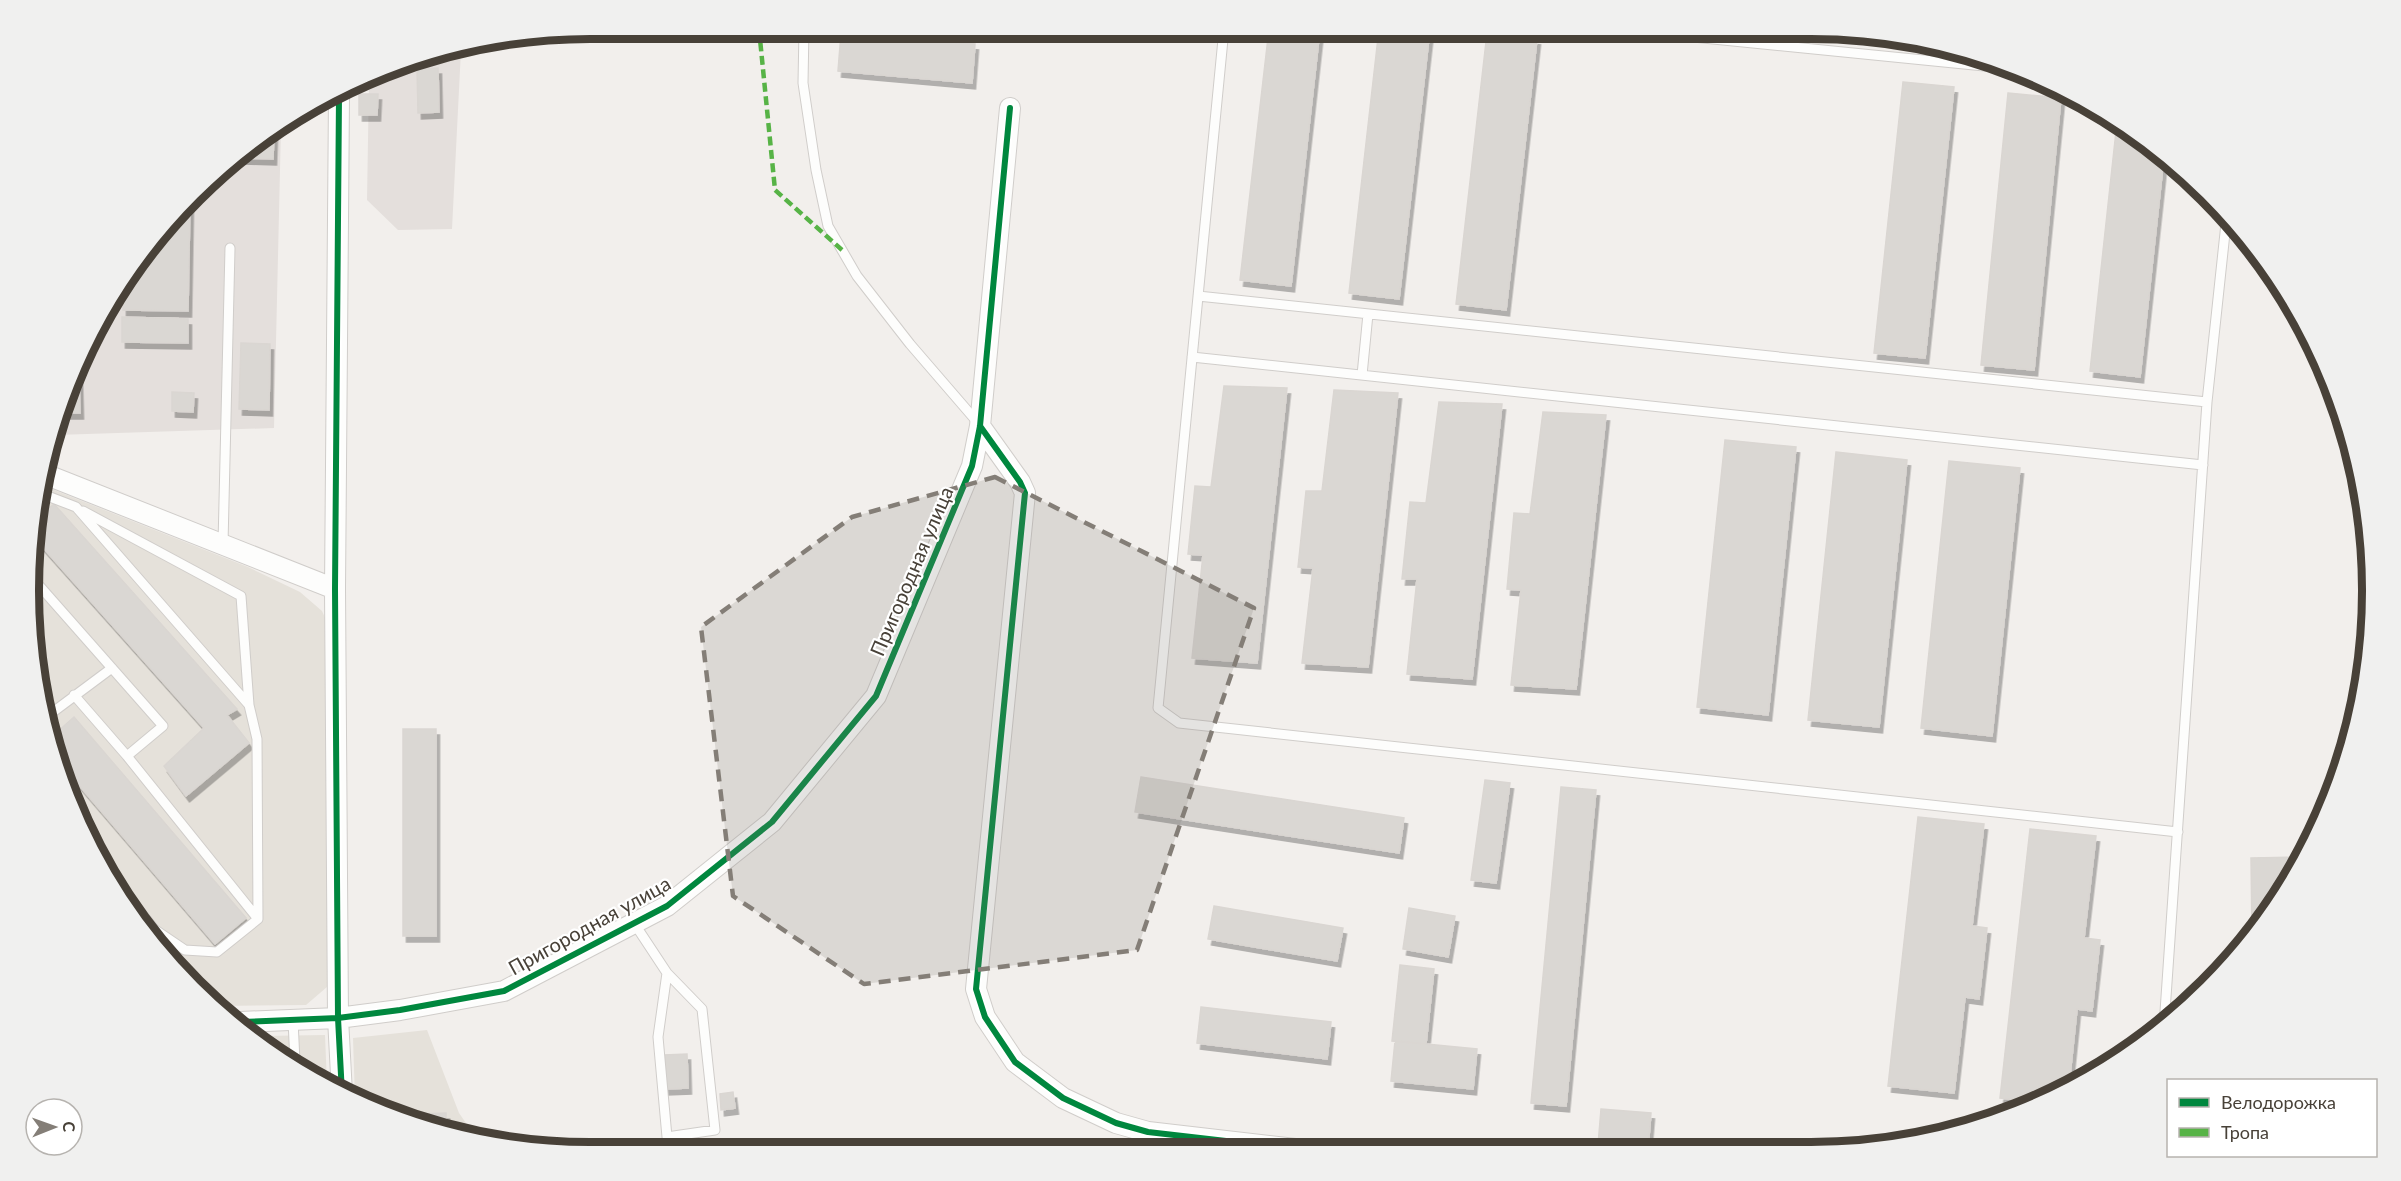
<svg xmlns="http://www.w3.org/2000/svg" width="2401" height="1181" font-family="Lato,sans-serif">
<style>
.residential{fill:#e5e1da}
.industrial{fill:#e4dfdc}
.building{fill:#dad7d3;stroke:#dad6d2;stroke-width:1.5;filter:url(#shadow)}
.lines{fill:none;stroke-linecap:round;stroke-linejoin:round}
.lane-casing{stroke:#d0cdca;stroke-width:11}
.street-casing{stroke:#d0cdca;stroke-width:22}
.lane{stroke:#fdfdfc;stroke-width:9}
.street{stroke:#fdfdfc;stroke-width:20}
.quiet{stroke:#57b346;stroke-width:4.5;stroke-dasharray:9 4.5;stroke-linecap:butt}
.cycleway-casing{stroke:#fff;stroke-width:10}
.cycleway{stroke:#00873e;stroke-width:6}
.marked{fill:#847e77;fill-opacity:0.2;stroke:#847e77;stroke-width:4.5;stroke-dasharray:12 8;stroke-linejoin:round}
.labels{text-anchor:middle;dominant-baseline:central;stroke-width:4.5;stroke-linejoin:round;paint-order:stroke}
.street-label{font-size:20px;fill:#484138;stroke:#fff}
.rim{fill:none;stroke:#484138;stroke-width:8}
</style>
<defs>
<filter id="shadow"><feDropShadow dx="3.5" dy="6" stdDeviation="0" flood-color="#0004"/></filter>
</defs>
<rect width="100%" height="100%" fill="#f2efec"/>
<path class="residential" d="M39,484L248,567L300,592L322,611L330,629L332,965L327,987L306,1005L219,1006L193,988L86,839L33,664Z
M427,1030L459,1113L477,1139L445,1133L355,1099L353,1038Z
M325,1035L327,1084L261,1036Z"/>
<path class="industrial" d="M461,50L452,229L398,230L367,200L369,80L410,58Z
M281,127L274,428L56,435L104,309L168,220L248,145Z"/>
<path class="building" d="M1269,29H1320L1291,286L1240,280Z
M1379,29H1430L1399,299L1349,293Z
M841,33L975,44L972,83L838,71Z
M1487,33L1537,39L1506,310L1456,304Z
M438,68L439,112L418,113L417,69Z
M1903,82L1954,87L1925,358L1874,353Z
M2008,93L2061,98L2034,370L1981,365Z
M359,94H378L377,115H359Z
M2117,122L2152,144L2164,156L2140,377L2090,371Z
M274,131L273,159L239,158V154L248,145Z
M190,200L188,311L123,310V282L168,220Z
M122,317L188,319V343L122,342Z
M241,343L270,344L269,410L239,409Z
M79,376L80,413H65Z
M1224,386L1287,388L1257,663L1192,658L1203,555L1188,554L1195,486L1211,487Z
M1334,390L1398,393L1368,667L1302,663L1313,568L1298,567L1306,491H1322Z
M172,392L194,393L193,412L172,411Z
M1439,402L1502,404L1472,679L1407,674L1417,579H1402L1410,502L1426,503Z
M1543,412L1606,415L1576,689L1511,685L1521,590L1507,589L1514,513L1530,514Z
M1725,440L1796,447L1768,715L1697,707Z
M1836,452L1907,460L1879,727L1808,720Z
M1949,461L2020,468L1992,736L1921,728Z
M54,504L237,709L227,715L249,743L186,796L164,766L204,728L37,541L38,518Z
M74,717L246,918L215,944L65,769L55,734Z
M403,729H436V936H403Z
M1141,777L1404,818L1399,853L1135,812Z
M1485,780L1510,783L1496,883L1471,880Z
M1561,787L1596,790L1566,1106L1531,1103Z
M1918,817L1984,824L1972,926L1987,928L1979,999L1965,997L1954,1093L1888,1086Z
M2030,829L2096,836L2084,938L2100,940L2092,1011L2077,1009L2069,1085L2039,1102L2000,1098Z
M2302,857L2252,933L2251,858Z
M1214,906L1343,928L1337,961L1208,939Z
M1409,908L1455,916L1448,957L1403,949Z
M1400,965L1434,969L1426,1044L1392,1041Z
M1201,1007L1331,1022L1327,1059L1197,1043Z
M1395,1041L1477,1049L1473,1089L1391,1081Z
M687,1054L688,1088L664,1089V1055Z
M733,1092L735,1108L721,1110L720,1094Z
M1601,1109L1651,1113L1648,1148L1598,1145Z
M446,1113V1134L419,1124V1114Z
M706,1141H736V1151H706Z"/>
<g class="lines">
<defs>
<path id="lane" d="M804,29L803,83L816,170L828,226L857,276L910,344L979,424
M1224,29L1158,708L1179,723L2178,832
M1613,29L2014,69
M1198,296L2207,402
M1192,357L2203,465
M1362,375L1368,314
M39,503L50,497L76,507L249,705L257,739L258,919
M83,511L241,596L249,705
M223,544L230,248
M36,582L163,726L127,756L258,919L217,952L185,950L154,929L123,890
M74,695L127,756
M49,715L112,668
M634,923L667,973L658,1037L667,1137L715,1130L702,1009L667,973
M293,1021L295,1061
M2164,1026L2207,402L2227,214
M1148,1132L1149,1150"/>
<path id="street" d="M339,96L335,589L338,1018L342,1094
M980,426L1020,482L1025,493L976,989L985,1017L1015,1062L1063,1098L1116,1123L1148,1132L1295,1149
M42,473L335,589
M241,1022L338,1018L400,1010L504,991L667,906L772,822L876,696L972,466L980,426L1010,108"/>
</defs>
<use href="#lane" class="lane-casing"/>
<use href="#street" class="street-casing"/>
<use href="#lane" class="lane"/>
<use href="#street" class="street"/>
<path class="quiet" d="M759,29L775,190L842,250"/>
<defs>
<path id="cycleway" d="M339,96L335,589L338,1018L342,1094
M980,426L1020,482L1025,493L976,989L985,1017L1015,1062L1063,1098L1116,1123L1148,1132L1295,1149
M241,1022L338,1018L400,1010L504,991L667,906L772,822L876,696L972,466L980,426L1010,108"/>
</defs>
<use href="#cycleway" class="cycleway-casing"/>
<use href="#cycleway" class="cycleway"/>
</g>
<path class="marked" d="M995,477L1254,608L1137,950L864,984L733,896L701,627L852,517Z"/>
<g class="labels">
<g class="street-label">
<text transform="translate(911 571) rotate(-67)">Пригородная улица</text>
<text transform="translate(589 925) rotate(-29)">Пригородная улица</text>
</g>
</g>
<path d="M0 0H2401V1181H0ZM590 39H1811A551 551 0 0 1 2362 590V591A551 551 0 0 1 1811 1142H590A551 551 0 0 1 39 591V590A551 551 0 0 1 590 39Z" fill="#f0f0ef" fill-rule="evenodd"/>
<path class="rim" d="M590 39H1811A551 551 0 0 1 2362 590V591A551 551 0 0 1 1811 1142H590A551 551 0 0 1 39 591V590A551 551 0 0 1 590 39Z"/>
<rect x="2167" y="1079" width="210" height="78" fill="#ffffff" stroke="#b6b3af" stroke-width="1.5"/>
<rect x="2179" y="1098" width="30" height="9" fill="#00873e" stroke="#b6b3af" stroke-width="1.5"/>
<text x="2221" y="1109" font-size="18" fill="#484138">Велодорожка</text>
<rect x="2179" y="1128" width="30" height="9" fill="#57b346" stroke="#b6b3af" stroke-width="1.5"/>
<text x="2221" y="1139" font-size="18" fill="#484138">Тропа</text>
<g transform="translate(54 1127) rotate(89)"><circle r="28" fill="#ffffff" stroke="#b6b3af" stroke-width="1.5"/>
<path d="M0-4.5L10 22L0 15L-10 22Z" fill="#847e77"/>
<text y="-9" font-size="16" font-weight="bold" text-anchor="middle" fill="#484138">С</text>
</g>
</svg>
